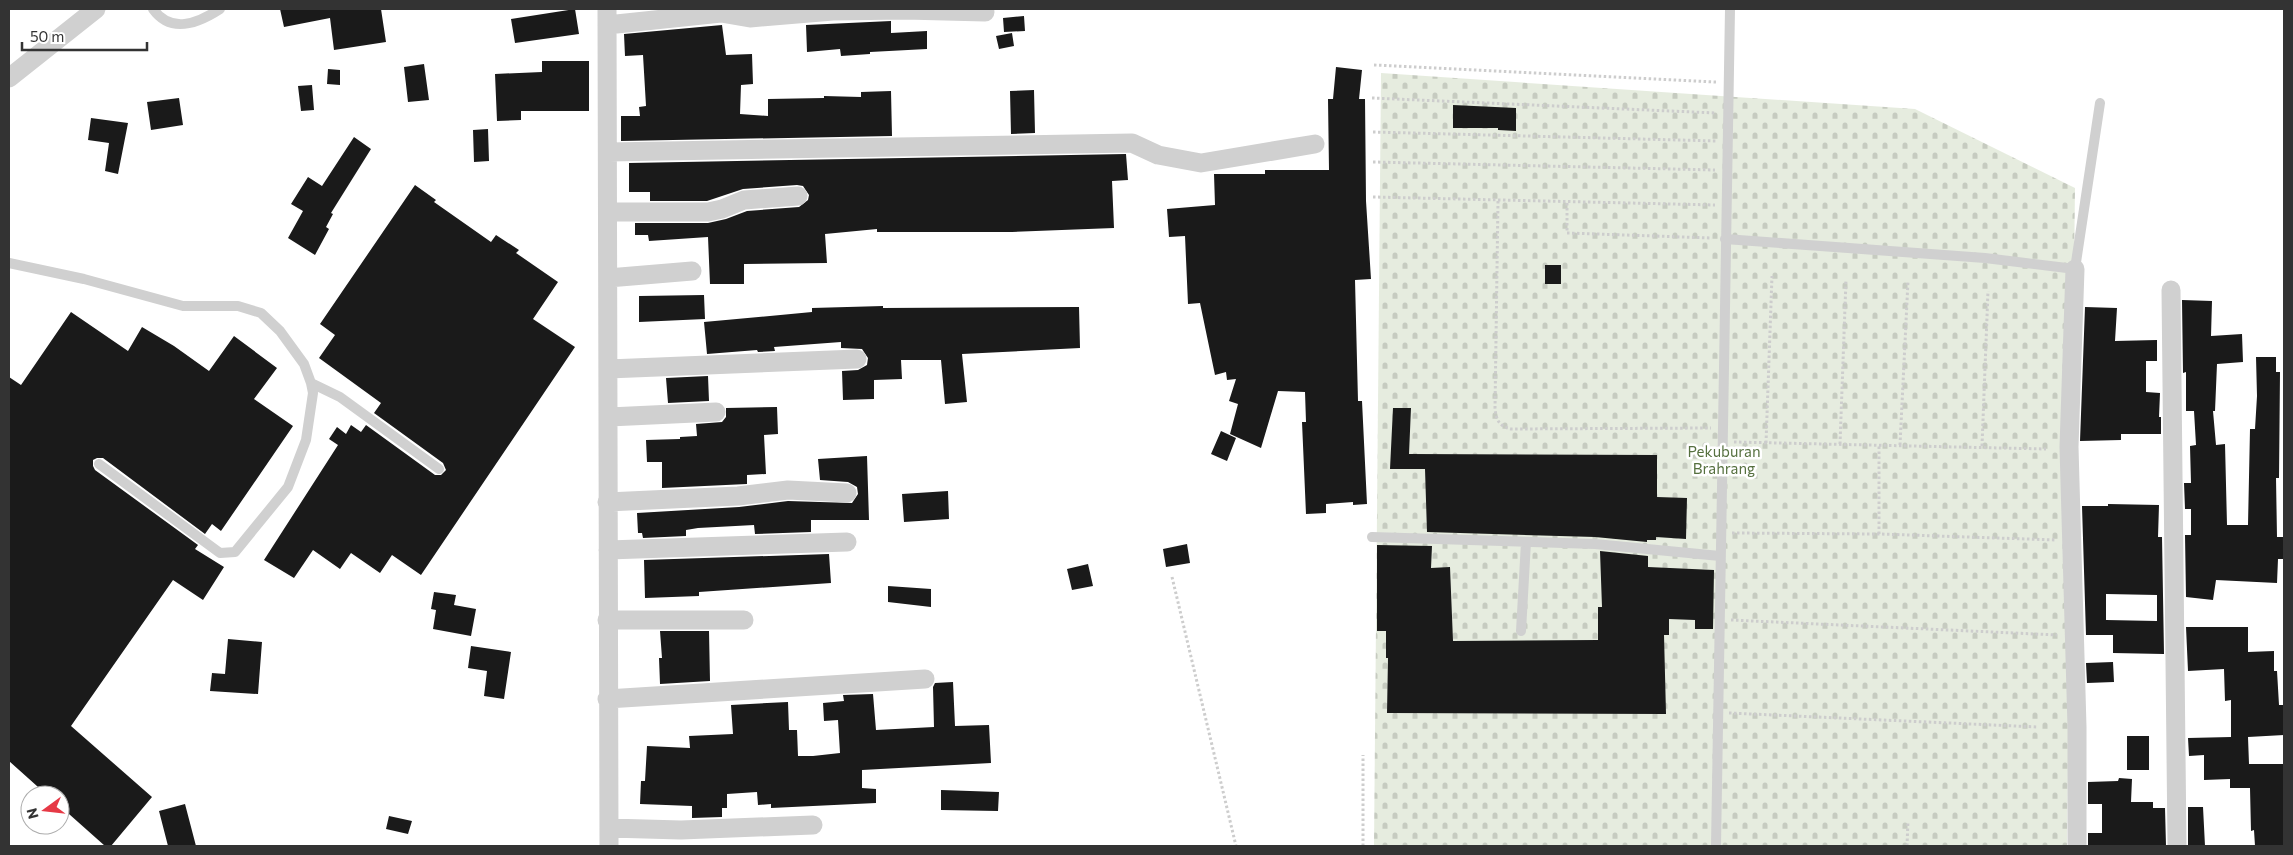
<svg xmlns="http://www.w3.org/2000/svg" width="2293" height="855" font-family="Commissioner,sans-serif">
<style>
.cemetery{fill:url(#cemetery-stones)}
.building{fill:#1a1a1a;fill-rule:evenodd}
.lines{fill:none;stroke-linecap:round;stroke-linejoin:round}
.path{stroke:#cdcdcd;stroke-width:3;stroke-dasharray:2.5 2.5;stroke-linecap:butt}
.lane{stroke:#d0d0d0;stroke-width:10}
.street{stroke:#d0d0d0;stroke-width:19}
.labels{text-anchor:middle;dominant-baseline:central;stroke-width:5;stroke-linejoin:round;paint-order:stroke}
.park-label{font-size:15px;fill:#56703f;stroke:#fff}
</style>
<defs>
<pattern id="cemetery-stones" width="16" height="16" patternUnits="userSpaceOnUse" patternTransform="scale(1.25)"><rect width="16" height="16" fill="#e6ecdf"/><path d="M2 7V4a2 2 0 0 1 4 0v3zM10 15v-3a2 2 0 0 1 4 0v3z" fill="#c6cbc0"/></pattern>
</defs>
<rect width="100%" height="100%" fill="#fff"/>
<path class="cemetery" d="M1381,73L1915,109L2075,188L2067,846H1374Z"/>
<path class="building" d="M280,9H381L386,42L334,50L330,18L284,27Z
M575,9L579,34L515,43L511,19Z
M1024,16L1025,31L1004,32L1003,18Z
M891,21V33L927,31V49L870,52V54L841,56L840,49L807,52L806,25Z
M722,25L726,55L752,54L753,84L741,85L740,114L768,116V99L824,98V96L861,97V92L891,91L892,136L621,141V116H640L639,107L646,106L643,55L625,56L624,34Z
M1012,33L1014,46L999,49L996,36Z
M542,61H589V111H521V120L497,121L495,74L542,72Z
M424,64L429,100L408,102L404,67Z
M1336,67L1362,70L1359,99H1365L1366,201L1371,279L1355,280L1358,401H1362L1367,504L1353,505V502L1326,504V513L1306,514L1302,422H1306L1305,392L1278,391L1261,448L1230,434L1238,404L1229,401L1236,379L1227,380L1226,372L1215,375L1200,303L1188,304L1185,236L1169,237L1167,209L1215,205L1214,174H1265V170H1329L1328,99H1333Z
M328,69L340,70V85L327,84Z
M312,85L314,110L301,111L298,86Z
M1034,90L1035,133L1011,134L1010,91Z
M179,98L183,125L151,130L147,102Z
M1453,105L1516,108V131L1498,130V128H1453Z
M91,118L128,123L118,174L105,171L109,143L88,140Z
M488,129L489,161L474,162L473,130Z
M354,137L371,149L331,213L333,214L326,227L329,229L315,255L288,238L303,211L291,204L308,177L322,186Z
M1126,154L1128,180L1112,181L1114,228L1012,232H877V229L825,234L827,263L744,264V284H710L708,237L649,241L648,235H635V223H708L726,219L747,211L799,207L808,200L809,195L803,186L797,185L743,189L707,201H650V192H629V163Z
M415,185L436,200L434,202L491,242L496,235L519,250L516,253L558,282L533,319L575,347L421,575L392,555L380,573L351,553L340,569L313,550L294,578L264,560L338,445L329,439L337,427L346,434L351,425L361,432L366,425L435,475H441L446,470L443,463L374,413L381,403L319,358L335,335L320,324Z
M1545,265H1561V284H1545Z
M704,295L705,319L639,322V296Z
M2182,300L2212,301L2211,336L2242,334L2243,362L2217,364L2215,411H2213L2216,445L2225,444L2227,525H2248L2250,429H2255L2257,396L2256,357H2276V372H2280L2279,478H2276L2277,537H2283V559H2278L2277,583L2216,580L2213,600L2186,597L2185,535H2191V509H2185L2184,483H2191L2190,446L2196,445L2194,411H2186V372L2183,373Z
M883,306V308L1079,307L1080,348L962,354L967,402L945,404L941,360H901L902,379L874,380V399L843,400L842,371L858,370L867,365L868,358L862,349L841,348V342L774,347L775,351L758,352L757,350L707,354L704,322L812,312V308Z
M2085,307L2117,308L2115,341L2157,340V361H2146V392L2160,393L2159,417H2161V434H2121V440L2080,441Z
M71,312L128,351L142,327L174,346L209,371L234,336L277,368L254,399L293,426L221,531L212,524L205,534L103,458H97L93,460V466L95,470L198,545L195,549L224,567L203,600L173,580L71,726L152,797L111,846H105L60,806V795H47L9,761V377L21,385Z
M708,376L709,401L668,403L666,378Z
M777,407L778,434L764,435L766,474L747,475V484L662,488V462H647L646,440L680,439V437L697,436L696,424L722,422L726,417V408Z
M1393,408H1411L1409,454L1657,455V497L1687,498L1686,539L1656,537V540H1647V542L1595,537L1427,532L1425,469H1390Z
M1221,431L1236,438L1227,461L1211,454Z
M867,456L869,520H811V532L755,534L754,525L698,528L686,530V536L643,538L642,533H638L637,513L739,507L788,501L852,503L858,494L857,487L848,482L820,480L818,459Z
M948,491L949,519L904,522L902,494Z
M2108,504L2159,505L2158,537H2162L2164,654L2113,653V635H2086L2082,506H2108ZM2106,594L2157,595V621L2106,620Z
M1187,544L1190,563L1166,567L1163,549Z
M1377,545L1432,546L1431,568L1450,567L1453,641L1598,640V607H1602L1600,551L1648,556V567L1714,570L1713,629H1695V620L1669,619V635H1664L1666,714L1387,713L1388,658H1386V631H1377Z
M829,554L831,583L699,592V596L645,598L644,560Z
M1088,564L1093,586L1072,590L1067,569Z
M888,586L931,589V607L888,602Z
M434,592L456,595L454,605L476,609L471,636L433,629L436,610L431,609Z
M2186,627H2248V652L2274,651V671H2277L2279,705H2283L2284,735L2248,737L2249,764H2284V846H2255L2254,830L2251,831L2250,788H2230V779L2204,780V755L2189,756L2188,738L2231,737V700L2225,701L2224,669L2188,671Z
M660,631H709L710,681L660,684L659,658H662Z
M228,639L262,642L258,694L210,691L212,673L225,674Z
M471,646L511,652L504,699L484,696L487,671L468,668Z
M2113,662L2114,682L2087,683L2086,663Z
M953,682L955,726L989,725L991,763L862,770V788L876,789V803L771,808V804L758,805L757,792L727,794V808H722V817L692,818V806L640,804L641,781H645L647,746L690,748L689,736L733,734L731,705L788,702L789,730H797L798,756H813L840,753L838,720L824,721L823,703L844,701L843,695L873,694L876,730L934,727L933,687L935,683Z
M2127,736H2149V770H2127Z
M2119,778L2132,779L2131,802H2153V808H2165L2166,846H2088V833H2102V804H2088V782L2118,781Z
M941,790L999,792L998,811L941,810Z
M185,804L196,846H168L159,811Z
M2188,807H2203L2205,846H2188Z
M389,816L412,821L408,834L386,829Z"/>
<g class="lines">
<path class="path" d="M1374,65L1716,82
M1372,98L1716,113
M1373,132L1717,141
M1373,162L1715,170
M1373,197L1715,205
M1498,201L1495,408C1496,420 1499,426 1511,429L1711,428
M1567,203V233L1712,238
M1734,442L2046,449
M1766,443L1772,276
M1840,444L1846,280
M1900,445L1908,281
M1982,446L1988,291
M1732,533L1879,534L2056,540
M1879,534V444
M1172,577L1236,846
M1731,620L2057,635
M1729,713L2037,727
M1363,846V755
M1907,846L1908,821"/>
<path class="lane" d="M153,9C171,34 197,24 220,9
M1725,239L1985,258L2075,269L2100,103
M9,263L84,279L183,306H238L261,313L280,331L304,364L311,383L313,393L306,440L288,487L235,552L220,553L99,464
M311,383L340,397L439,469
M1372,537L1595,544L1720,556
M1521,631L1526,542
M1716,846L1730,9"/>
<path class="street" d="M607,9L609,846
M607,25L721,13L750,18L833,11L905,10L985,12
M9,78L96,9
M609,152L1132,143L1158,155L1201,163L1315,144
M608,212H708L722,209L744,200L798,196
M2075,269L2069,447L2077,727V846
M608,278L692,271
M2171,290L2177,846
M608,369L857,359
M609,417L716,412
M607,502L738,496L788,490L847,493
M608,550L847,542
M607,620H744
M607,699L925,679
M609,828L681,830L813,825"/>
</g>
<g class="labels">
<g class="park-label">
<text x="1724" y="451">Pekuburan<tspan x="1724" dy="17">Brahrang</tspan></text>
</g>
</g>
<rect width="2293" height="855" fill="none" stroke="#333333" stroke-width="20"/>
<g transform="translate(45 810) rotate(255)"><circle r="24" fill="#ffffff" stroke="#adadad"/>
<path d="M0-4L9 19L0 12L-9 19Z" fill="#e63946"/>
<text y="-8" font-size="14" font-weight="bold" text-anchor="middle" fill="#333333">N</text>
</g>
<path d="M22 42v8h125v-8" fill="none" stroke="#333333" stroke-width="2.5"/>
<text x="30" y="42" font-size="15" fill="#333333" stroke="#ffffff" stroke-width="4" paint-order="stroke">50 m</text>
</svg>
